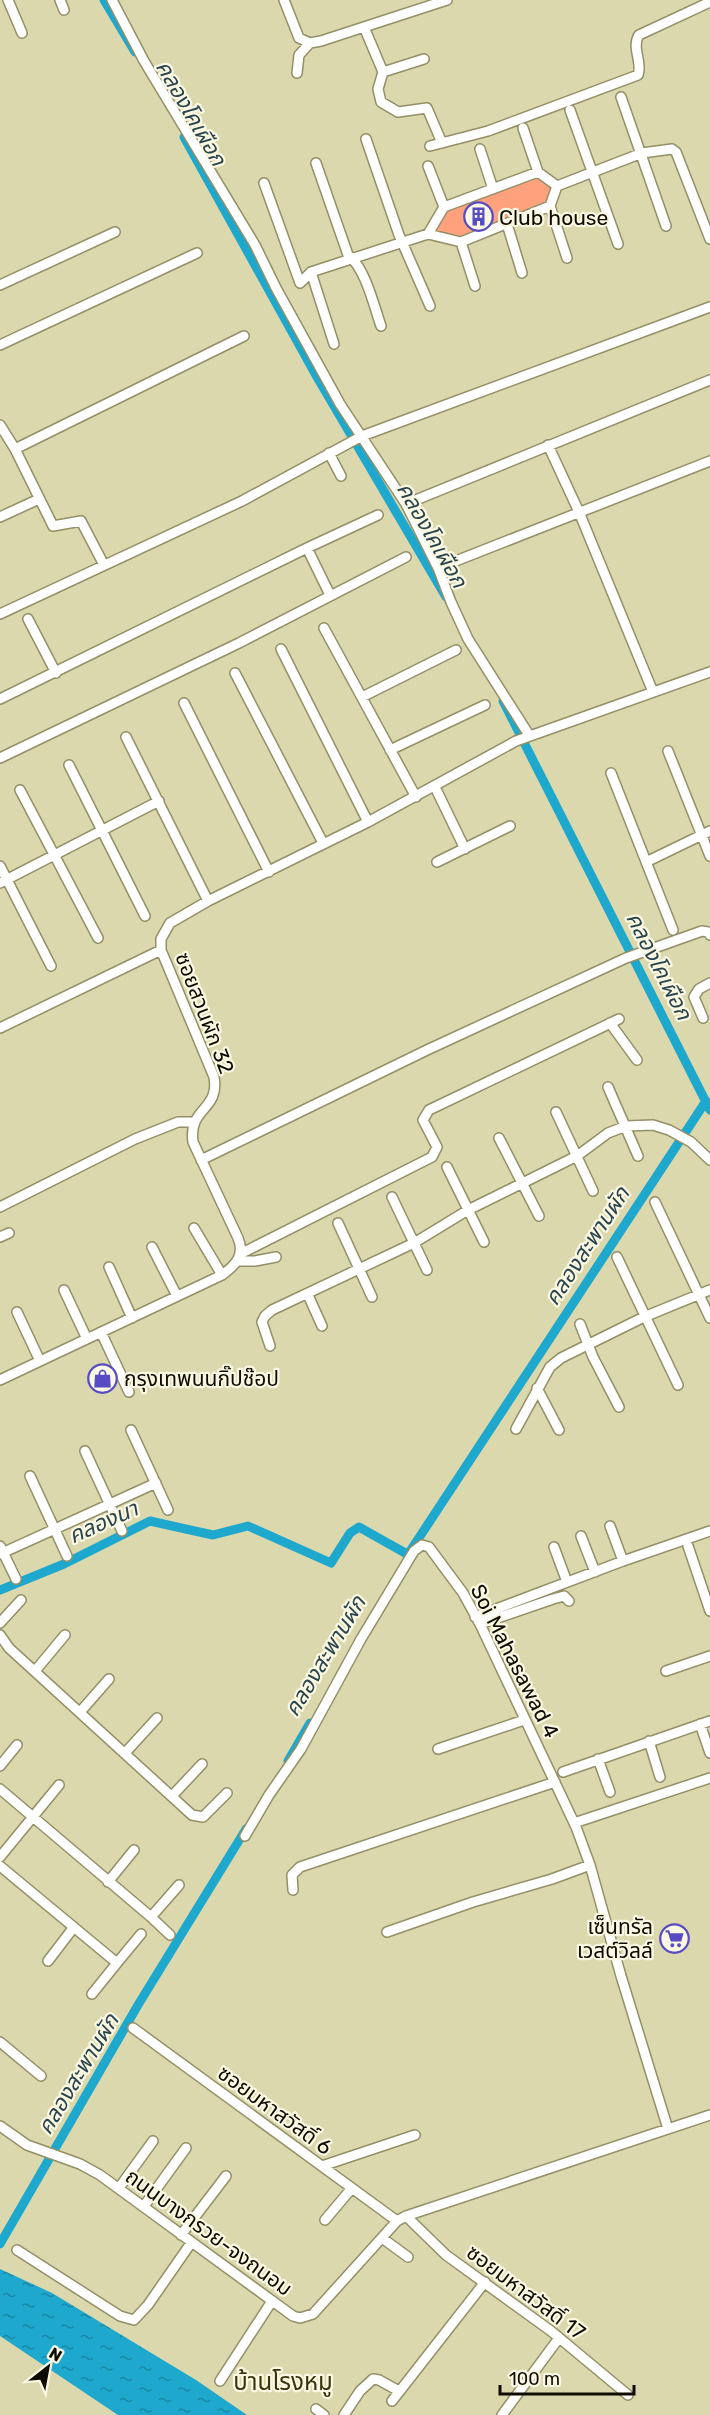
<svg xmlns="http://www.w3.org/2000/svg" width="710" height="2415" font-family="Rubik,'Noto Sans Thai',sans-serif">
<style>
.park{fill:#ffa17c}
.water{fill:url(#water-ripples)}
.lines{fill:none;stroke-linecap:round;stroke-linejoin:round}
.canal{stroke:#1ea8cd;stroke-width:9}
.minor-casing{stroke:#938f66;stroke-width:12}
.minor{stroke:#fff;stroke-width:9}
.labels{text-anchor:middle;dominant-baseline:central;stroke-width:4.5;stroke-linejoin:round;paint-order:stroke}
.poi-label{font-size:21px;fill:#0e0c01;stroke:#faf8e2;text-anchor:start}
.street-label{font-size:21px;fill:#0e0c01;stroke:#faf8e2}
.water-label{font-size:22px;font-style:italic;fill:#29444d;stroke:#faf8e2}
.quarter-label{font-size:24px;fill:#38340c;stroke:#faf8e2}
</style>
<defs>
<pattern id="water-ripples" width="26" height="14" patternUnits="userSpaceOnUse" patternTransform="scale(1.5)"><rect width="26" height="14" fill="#1ea8cd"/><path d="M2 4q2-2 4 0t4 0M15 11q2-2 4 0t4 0" fill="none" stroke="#1987a4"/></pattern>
</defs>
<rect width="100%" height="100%" fill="#dcd8ad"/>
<path class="park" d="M538,172L557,186L550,206L461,242L428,234L444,207Z"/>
<path class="water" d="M0,2269L52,2293L196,2380L247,2415H118L0,2336Z"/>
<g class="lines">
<path class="canal" d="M104,0L135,52
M184,137L317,377L446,597
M503,701L710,1110
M407,1556L706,1101
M0,1590L64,1564L150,1521L213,1535L248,1526L331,1563L350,1533L359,1527L407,1554
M288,1761L310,1723
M0,2244L138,2005L246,1829"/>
<defs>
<path id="minor" d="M8,0L22,33
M60,0L64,10
M112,0L144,61L255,245L276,288L340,404L406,504L438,568L451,602L468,639L529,735
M284,0L299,38L310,43L321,41L447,0
M364,27L383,72L378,89L381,102L398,112L427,108L442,143
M383,72L424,59
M297,73L299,55L310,43
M621,97L666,226
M570,110L618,244
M523,128L538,172
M366,139L399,235L430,306
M430,146L488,131L638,75C643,62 631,48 639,35L710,2
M480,149L493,189
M316,163L348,255C365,267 374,306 381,326
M428,166L444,207
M264,183L300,283L311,272L428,234L461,242L550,206L557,186
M557,186L642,153L672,149L676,152L710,239
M550,206L567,258
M507,224L522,273
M428,234L444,207L538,172L557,186
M461,242L475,286
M311,272L334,344
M0,285L115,232
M0,345L197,253
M0,425L15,449L53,526L81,521L104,565
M548,445L579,512L653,692
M15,449L244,336
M329,453L341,476
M406,504L710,380
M0,517L39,499
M307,548L330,595
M438,568L710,461
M0,614L242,501L362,436L710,307
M28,619L56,673
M324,628L416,797
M281,649L368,822
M235,673L323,843
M362,697L456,650
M0,699L307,548L378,515
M184,703L269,872
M126,737L208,901
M390,750L485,705
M668,751L710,856
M0,758L239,643L406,557
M69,765L145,916
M611,773L673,930
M435,787L465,849
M20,790L98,938
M437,862L510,826
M646,862L710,831
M0,866L51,966
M0,883L159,801
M703,1018L694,997L699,989L710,983
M610,1023L637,1060
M0,1028L161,950
M608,1087L638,1156
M556,1112L593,1191
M499,1138L539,1216
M201,1160L427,1050L626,958L702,931L708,932L710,935
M447,1167L484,1242
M392,1197L427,1270
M655,1202L710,1318
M0,1207L135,1139L178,1122H194
M338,1223L372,1297
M194,1228L222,1275
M0,1237L9,1233
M152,1247L177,1296
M240,1254L432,1157L437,1147L423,1120L429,1110L619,1019
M617,1257L678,1385
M237,1261H255L276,1257
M109,1267L132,1318
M64,1290L87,1339
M308,1295L322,1326
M17,1312L40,1361
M580,1324L593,1357L619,1407
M101,1332L129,1392
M270,1346L262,1322L265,1316L272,1310L414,1243L468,1210L577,1156L608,1133L626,1126L653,1125L669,1130L691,1142L710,1160
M0,1380L222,1275C236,1265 245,1255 238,1238L193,1142C188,1107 220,1111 214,1077L161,950V939L170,923L208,901L368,822L516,741L710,672
M537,1388L559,1430
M516,1429L550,1367L561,1358L644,1317L710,1290
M131,1430L168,1510
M85,1451L122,1531
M30,1476L67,1556
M581,1536L595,1572
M0,1546L16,1579
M688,1546L710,1611
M554,1547L567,1582
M0,1554L156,1483
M623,1561L710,1531
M475,1617L623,1561L610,1526
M0,1623L21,1600
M480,1624L553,1599L564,1596L569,1601
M0,1635L9,1648L192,1815L203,1817L227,1793
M35,1671L65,1635
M666,1671L710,1656
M80,1712L109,1679
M700,1724L710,1753
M649,1741L660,1777
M438,1749L524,1720
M125,1753L157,1718
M598,1759L610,1792
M0,1766L17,1745
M563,1772L710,1721
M0,1789L151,1917L179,1885
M172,1796L202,1764
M574,1823L710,1778
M245,1836L269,1795L301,1749L361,1639L414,1551L422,1545L429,1547L463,1593L480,1624L576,1827L590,1865L621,1976L668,2129
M0,1857L59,1785
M0,1866L117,1963L92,1994
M108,1882L134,1850
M293,1890L292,1875L300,1867L555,1782
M151,1917L170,1935
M387,1932L473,1902L552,1879L590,1865
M48,1961L74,1927
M117,1963L141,1934
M133,2028L397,2221
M0,2042L41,2076
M0,2126L27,2145L80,2164L100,2175L293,2316L300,2318L313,2314L397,2221L406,2216L710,2115
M322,2166L415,2135
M119,2188L153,2141
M144,2206L186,2148
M406,2216L446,2255L551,2331L628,2395
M325,2220L352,2188
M181,2235L226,2176
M382,2238L408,2257
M17,2250L120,2316L134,2320L148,2305L191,2243
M220,2381L272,2301
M392,2401L485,2282
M316,2409L324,2415
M344,2415L360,2391L373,2379L379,2380L399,2391
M502,2415L559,2338"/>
</defs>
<use href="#minor" class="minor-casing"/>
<use href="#minor" class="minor"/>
</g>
<defs>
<symbol id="building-ring" viewBox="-11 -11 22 22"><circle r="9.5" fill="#faf8e2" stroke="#584cc4" stroke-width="1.5"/><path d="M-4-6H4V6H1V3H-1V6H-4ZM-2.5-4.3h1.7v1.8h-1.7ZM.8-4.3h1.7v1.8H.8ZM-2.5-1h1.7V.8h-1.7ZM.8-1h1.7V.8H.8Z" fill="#584cc4"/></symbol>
<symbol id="shop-ring" viewBox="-11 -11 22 22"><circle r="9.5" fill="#faf8e2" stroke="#584cc4" stroke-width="1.5"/><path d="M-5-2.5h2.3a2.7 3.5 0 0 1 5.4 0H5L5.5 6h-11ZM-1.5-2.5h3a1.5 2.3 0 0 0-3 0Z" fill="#584cc4"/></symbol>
<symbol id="supermarket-ring" viewBox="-11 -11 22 22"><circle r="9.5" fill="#faf8e2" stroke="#584cc4" stroke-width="1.5"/><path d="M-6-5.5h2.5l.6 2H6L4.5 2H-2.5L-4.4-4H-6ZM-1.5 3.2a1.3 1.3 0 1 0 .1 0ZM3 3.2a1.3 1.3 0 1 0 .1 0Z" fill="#584cc4"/></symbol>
</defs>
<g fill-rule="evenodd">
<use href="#building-ring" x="462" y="200" width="33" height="33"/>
<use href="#shop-ring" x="86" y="1362" width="33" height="33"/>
<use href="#supermarket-ring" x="658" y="1922" width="33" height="33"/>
</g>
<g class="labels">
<g class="poi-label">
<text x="499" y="217">Club house</text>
<text x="124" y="1378">กรุงเทพนนกิ๊ปช๊อป</text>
<text x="653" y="1926" text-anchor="end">เซ็นทรัล<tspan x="653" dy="24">เวสต์วิลล์</tspan></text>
</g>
<g class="street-label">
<text transform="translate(205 1013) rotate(69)">ซอยสวนผัก 32</text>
<text transform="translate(515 1661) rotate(63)">Soi Mahasawad 4</text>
<text transform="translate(275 2110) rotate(36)">ซอยมหาสวัสดิ์ 6</text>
<text transform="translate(209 2232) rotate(36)">ถนนบางกรวย-จงถนอม</text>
<text transform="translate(526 2292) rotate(37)">ซอยมหาสวัสดิ์ 17</text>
</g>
<g class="water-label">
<text transform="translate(191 113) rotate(60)">คลองโคเผือก</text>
<text transform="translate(432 535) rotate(60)">คลองโคเผือก</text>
<text transform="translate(659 966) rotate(63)">คลองโคเผือก</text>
<text transform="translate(587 1246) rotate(-57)">คลองสะพานผัก</text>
<text transform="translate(103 1522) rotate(-24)">คลองนา</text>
<text transform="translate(325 1656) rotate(-59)">คลองสะพานผัก</text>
<text transform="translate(78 2074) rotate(-59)">คลองสะพานผัก</text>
</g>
<g class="quarter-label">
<text x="283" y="2382">บ้านโรงหมู</text>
</g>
</g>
<g transform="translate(48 2367) rotate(31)" stroke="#faf8e2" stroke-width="4.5" paint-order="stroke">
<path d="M0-4.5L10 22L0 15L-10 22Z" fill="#0e0c01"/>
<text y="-9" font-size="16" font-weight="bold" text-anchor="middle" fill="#0e0c01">N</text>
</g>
<path d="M500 2385v9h134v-9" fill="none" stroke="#0e0c01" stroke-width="3"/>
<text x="509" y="2385" font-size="18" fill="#0e0c01" stroke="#faf8e2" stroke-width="4.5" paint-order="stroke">100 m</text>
</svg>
